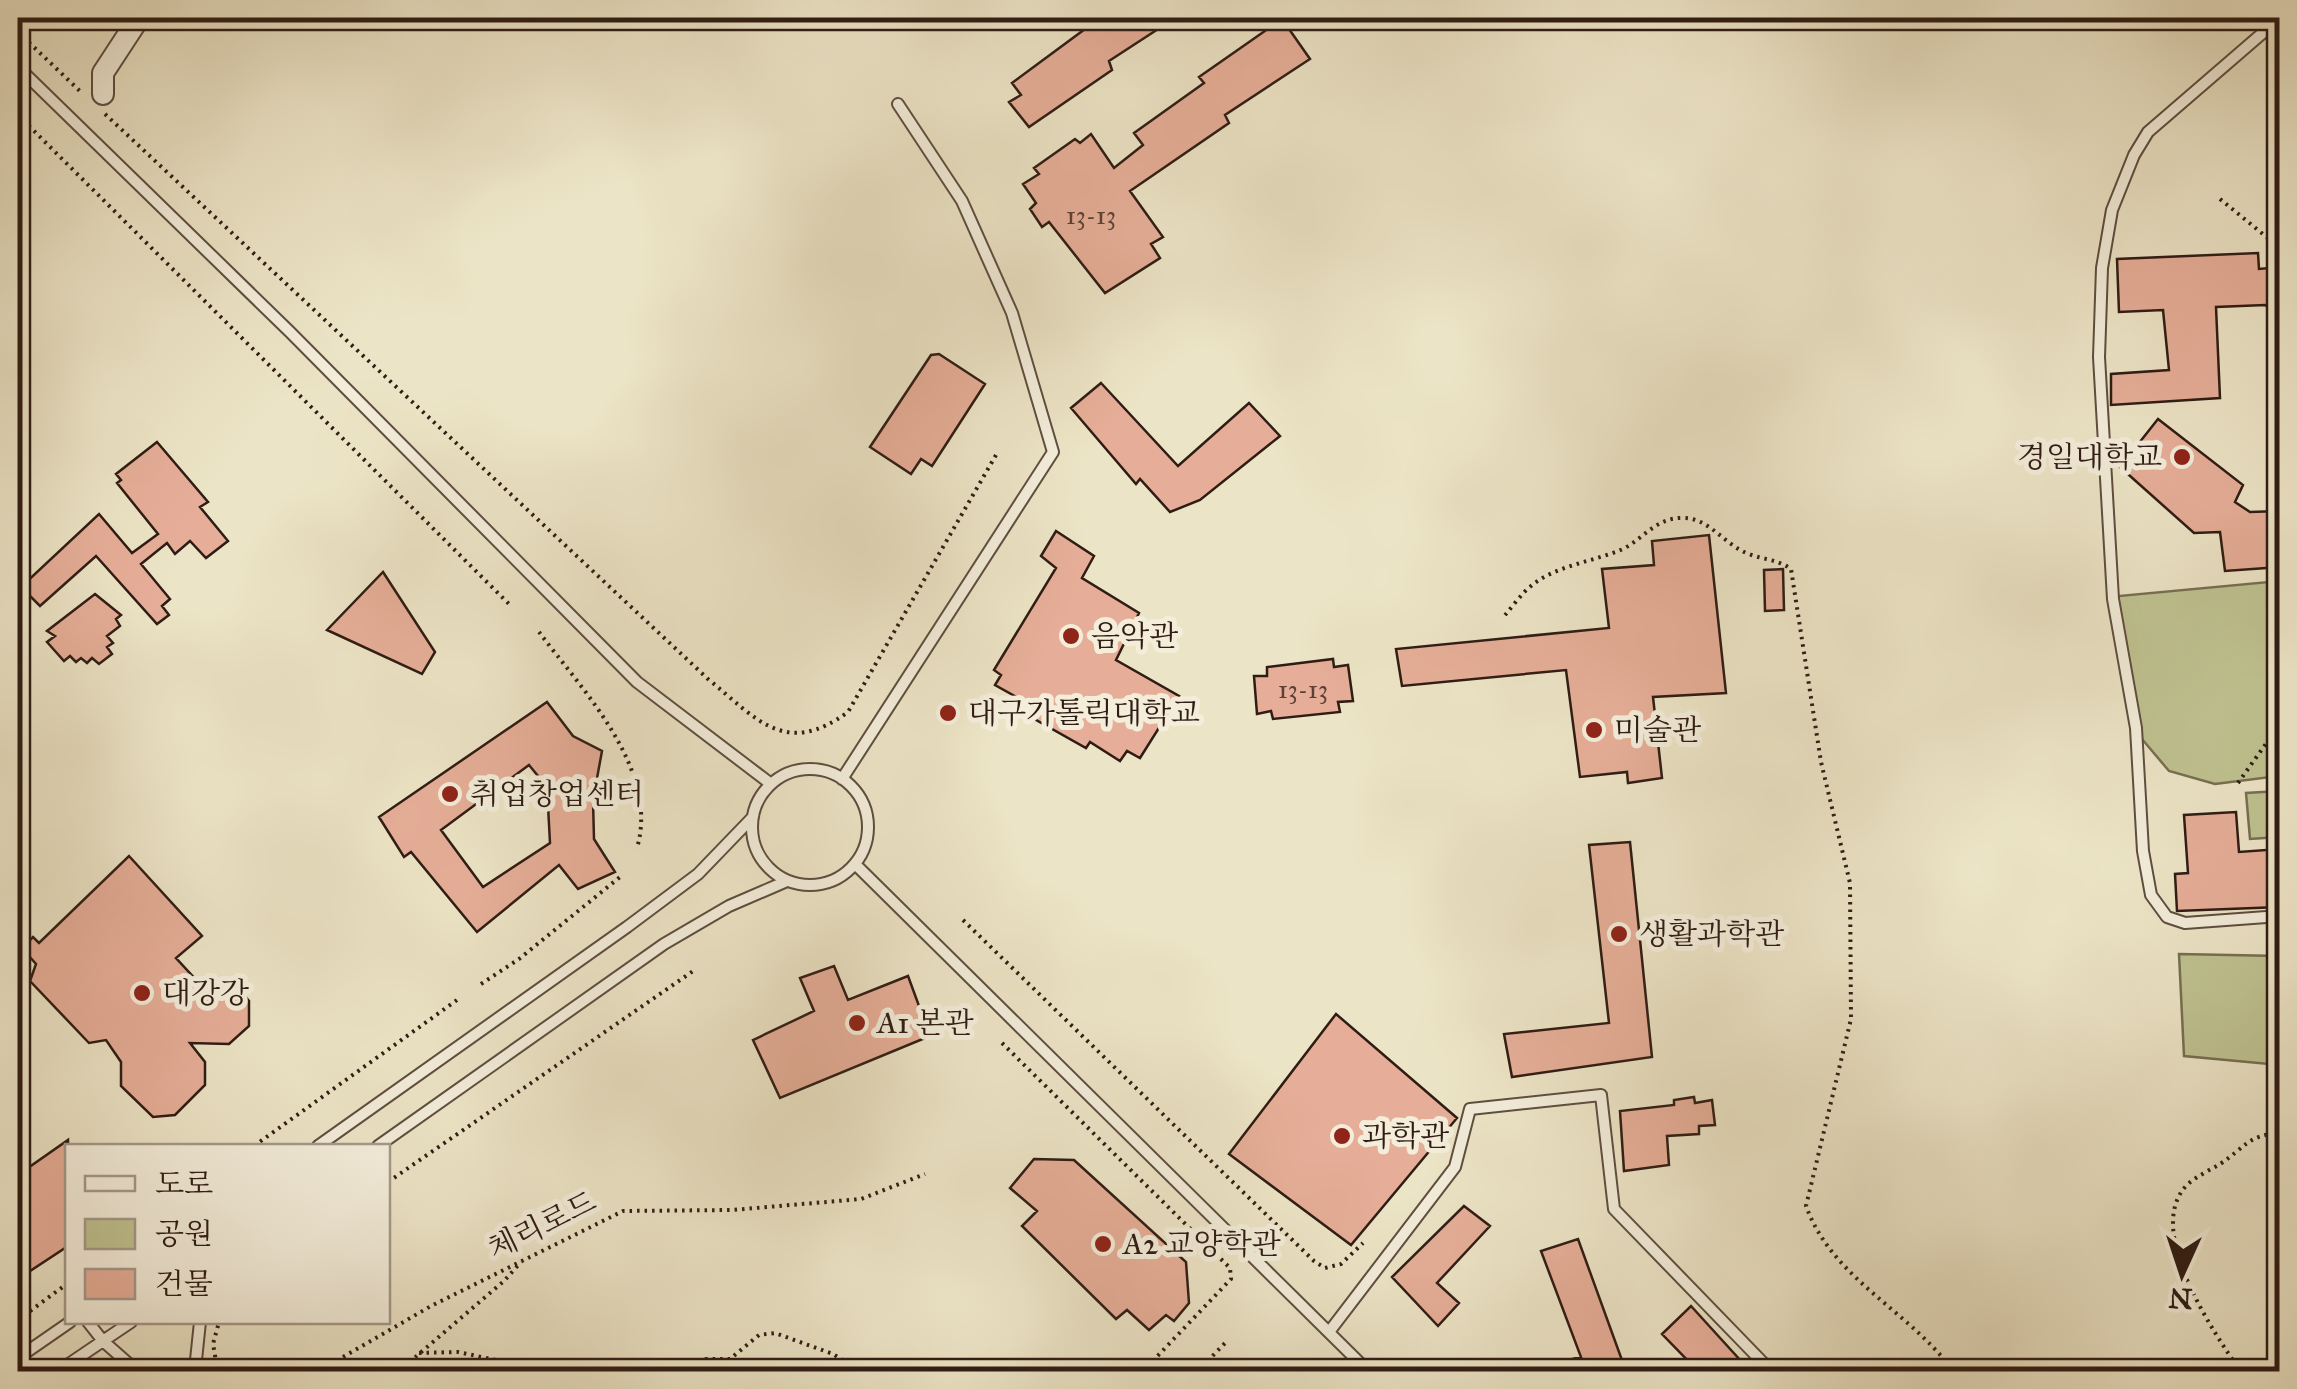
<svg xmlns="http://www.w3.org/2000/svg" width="2297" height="1389" font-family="'IM FELL Great Primer','Noto Serif KR',serif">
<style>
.green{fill:#bfc290;stroke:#776f52;stroke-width:2.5}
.building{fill:#e6ae98;stroke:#2f1c14;stroke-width:2.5;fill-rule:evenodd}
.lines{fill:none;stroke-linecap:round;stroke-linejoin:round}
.lane-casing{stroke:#5e4e40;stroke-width:14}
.street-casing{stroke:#5e4e40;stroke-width:24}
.path{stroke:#2f1c14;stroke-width:4;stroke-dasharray:2.5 5;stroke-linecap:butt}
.lane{stroke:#f3edda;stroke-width:10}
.street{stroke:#f3edda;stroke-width:20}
.poi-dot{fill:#8f2418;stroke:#f3edda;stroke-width:4}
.labels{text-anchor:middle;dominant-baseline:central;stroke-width:10;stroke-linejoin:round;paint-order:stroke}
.number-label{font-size:25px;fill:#5d4035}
.poi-label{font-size:30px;fill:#2f1c14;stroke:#f3edda;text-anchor:start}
.street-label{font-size:30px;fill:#2f1c14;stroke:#f3edda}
</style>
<rect width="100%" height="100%" fill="#ece4c6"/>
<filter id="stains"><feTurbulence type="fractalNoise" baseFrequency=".002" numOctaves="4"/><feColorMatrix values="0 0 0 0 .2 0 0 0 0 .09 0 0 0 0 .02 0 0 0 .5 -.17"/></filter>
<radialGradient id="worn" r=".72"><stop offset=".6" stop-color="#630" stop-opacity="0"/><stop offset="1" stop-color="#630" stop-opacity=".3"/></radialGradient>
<path class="green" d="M2279,581V776L2215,784L2169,771L2131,726L2108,597Z
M2279,791V837L2250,839L2246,793Z
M2179,954L2279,956V1065L2184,1056Z"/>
<path class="building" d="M1081,18H1175L1109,61L1112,70L1029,127L1009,102L1021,95L1012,83L1089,26Z
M1282,19L1310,59L1225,115L1229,123L1130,191L1163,237L1151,244L1160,258L1105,293L1049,222L1042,227L1030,209L1036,203L1023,184L1039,174L1034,168L1075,139L1080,143L1091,134L1114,168L1143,145L1134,133L1204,83L1199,77Z
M2258,253L2259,269L2280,267V316L2265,305L2216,307L2220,398L2111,405V374L2169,370L2163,310L2119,312L2117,259Z
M939,354L985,384L932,466L921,459L911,474L870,447L931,355Z
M1101,383L1178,466L1249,403L1280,436L1200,500L1170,512L1140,479L1136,484L1071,408Z
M2158,419L2243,485L2235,502L2250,512L2280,511V567L2225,571L2220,532L2194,533L2120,467Z
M157,442L208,502L200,507L228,541L206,558L190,541L175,554L167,543L141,564L170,599L162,606L169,615L157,624L96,556L40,606L21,587L99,514L132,553L158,534L117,483L121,480L116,474Z
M1056,531L1094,556L1082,578L1139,613L1116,660L1179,696L1140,758L1127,751L1120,761L1090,742L1086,748L1022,712L1027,703L995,685L1001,675L994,670L1056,568L1041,556Z
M1709,535L1726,693L1653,697L1662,778L1628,783L1627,772L1580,777L1566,670L1402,686L1396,649L1609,628L1602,569L1654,565L1652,541Z
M1783,569L1784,610L1765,611L1764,570Z
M383,572L435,652L422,674L327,630Z
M95,594L121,615L116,619L120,626L107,636L113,643L107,647L112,654L99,664L92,658L87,663L81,658L76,662L70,656L64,661L47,642L55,636L47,631Z
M1333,659L1334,667L1348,665L1353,701L1338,702L1340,712L1273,719L1271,711L1257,714L1254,676H1267V667Z
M547,702L573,736L602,751L593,800L594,839L615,872L578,889L559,865L477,932L411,852L404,857L379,817ZM529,765L547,787L550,843L483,887L441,830Z
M2236,812L2239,852L2280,849V907L2177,911L2175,874L2188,873L2184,815Z
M1630,842L1652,1057L1512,1077L1504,1034L1609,1023L1589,845Z
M129,856L202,936L176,958L200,984L233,982L249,1001V1026L229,1044L190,1043L205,1062V1085L175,1115L153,1117L121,1086V1062L106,1040L89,1043L30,981L36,964L22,948L33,937L39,943Z
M834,966L848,1000L908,976L930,1036L780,1098L753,1040L814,1011L800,978Z
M1336,1014L1457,1118L1351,1245L1229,1154Z
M1694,1097L1695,1103L1712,1100L1715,1125L1699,1126V1134L1667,1136L1669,1165L1624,1171L1620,1111L1674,1105V1100Z
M68,1140V1246L18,1279V1175Z
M1034,1159L1074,1160L1186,1262L1189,1303L1174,1321L1166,1315L1149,1330L1127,1310L1116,1319L1022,1226L1037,1211L1010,1188Z
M1464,1206L1490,1226L1437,1283L1459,1303L1438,1326L1392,1277Z
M1578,1239L1623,1363L1616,1365L1619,1372H1543L1542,1366L1581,1357L1541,1251Z
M1691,1306L1751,1372H1699L1662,1334Z"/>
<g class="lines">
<defs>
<path id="lane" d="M2280,18L2148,132L2134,155L2112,210L2102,268L2099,357L2113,599L2136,728L2143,851L2151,895L2167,917L2185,923L2280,916
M18,67L290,332L637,682L771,784
M752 827a58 58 0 1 1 116 0a58 58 0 1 1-116 0Z
M842,779L1053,452L1012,313L962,201L898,104
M855,864L1369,1372
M318,1146L627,927L698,874L752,818
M378,1146L664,944L729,906L787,881
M88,1322L103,1341L138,1372
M1329,1332L1455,1167L1470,1109L1601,1095L1614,1209L1772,1372
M18,1358L70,1322
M57,1372L131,1322
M198,1372L196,1360L200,1322"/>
<path id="street" d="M103,94V73L139,18"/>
</defs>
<use href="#lane" class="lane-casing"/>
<use href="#street" class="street-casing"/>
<path class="path" d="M18,32L83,94
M105,114L708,679C757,719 785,758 848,712L996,455
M18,115L512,607
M2220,199L2280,248
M1505,615C1513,606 1521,594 1531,586C1556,565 1593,562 1623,549C1644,538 1657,517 1683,518C1710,518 1724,545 1749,554C1764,560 1777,559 1791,569L1821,762L1850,883L1851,1019L1806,1206C1833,1280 1909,1310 1954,1372
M539,632C583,691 660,769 637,848
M2238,783L2280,724
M963,920L1314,1261L1325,1268L1341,1264L1363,1243
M481,984L519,959L620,877
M1002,1043L1230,1268L1231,1279L1147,1367
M254,1146L457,1000
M388,1182L696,969
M18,1320L68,1283
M419,1353L458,1352L552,1372
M218,1372L213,1344L219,1322
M317,1372L431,1306L623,1211L732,1210L861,1199L925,1174
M398,1372L504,1281L521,1262
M678,1372L706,1359H730L759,1335L775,1333L833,1354L861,1372
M1197,1372L1226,1342
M2241,1372C2214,1333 2142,1228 2188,1184C2197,1176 2210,1170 2220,1164C2245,1148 2247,1135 2280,1133"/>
<use href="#lane" class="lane"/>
<use href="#street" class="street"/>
</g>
<g class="poi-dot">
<circle cx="2182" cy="457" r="10"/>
<circle cx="1071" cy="636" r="10"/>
<circle cx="948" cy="713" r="10"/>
<circle cx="1594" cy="730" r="10"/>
<circle cx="450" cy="794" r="10"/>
<circle cx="1619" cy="934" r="10"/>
<circle cx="142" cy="993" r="10"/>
<circle cx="857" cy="1023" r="10"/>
<circle cx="1342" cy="1136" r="10"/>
<circle cx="1103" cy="1244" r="10"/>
</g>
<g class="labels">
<g class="number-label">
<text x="1091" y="215">13-13</text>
<text x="1303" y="689">13-13</text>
</g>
<g class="poi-label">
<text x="2162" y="457" text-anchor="end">경일대학교</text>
<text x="1091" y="636">음악관</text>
<text x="968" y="713">대구가톨릭대학교</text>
<text x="1614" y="730">미술관</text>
<text x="470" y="794">취업창업센터</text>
<text x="1639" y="934">생활과학관</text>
<text x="162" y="993">대강강</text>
<text x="877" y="1023">A1 본관</text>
<text x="1362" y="1136">과학관</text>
<text x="1123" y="1244">A2 교양학관</text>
</g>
<g class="street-label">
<text transform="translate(542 1225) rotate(-26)">체리로드</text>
</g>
</g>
<rect width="2297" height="1389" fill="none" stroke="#ece4c6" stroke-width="60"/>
<rect x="20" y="20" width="2257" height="1349" fill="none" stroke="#2f1c14" stroke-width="5"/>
<rect x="30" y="30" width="2237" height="1329" fill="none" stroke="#2f1c14" stroke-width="2.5"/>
<rect x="65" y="1144" width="325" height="180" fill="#f3edda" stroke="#a5998b" stroke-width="2.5"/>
<rect x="85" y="1176" width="50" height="15" fill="#f3edda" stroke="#a5998b" stroke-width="2.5"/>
<text x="155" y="1194" font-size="30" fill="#2f1c14">도로</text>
<rect x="85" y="1219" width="50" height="30" fill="#bfc290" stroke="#a5998b" stroke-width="2.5"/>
<text x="155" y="1244" font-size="30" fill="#2f1c14">공원</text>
<rect x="85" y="1269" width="50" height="30" fill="#e6ae98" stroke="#a5998b" stroke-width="2.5"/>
<text x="155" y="1294" font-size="30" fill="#2f1c14">건물</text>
<g transform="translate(2182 1274) rotate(183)" stroke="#f3edda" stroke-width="8" paint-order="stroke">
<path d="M0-8L18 38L0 25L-18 38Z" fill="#2f1c14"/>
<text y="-15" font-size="28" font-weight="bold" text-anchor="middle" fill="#2f1c14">N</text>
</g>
<rect width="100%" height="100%" filter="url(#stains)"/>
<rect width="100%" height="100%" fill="url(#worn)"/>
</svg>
